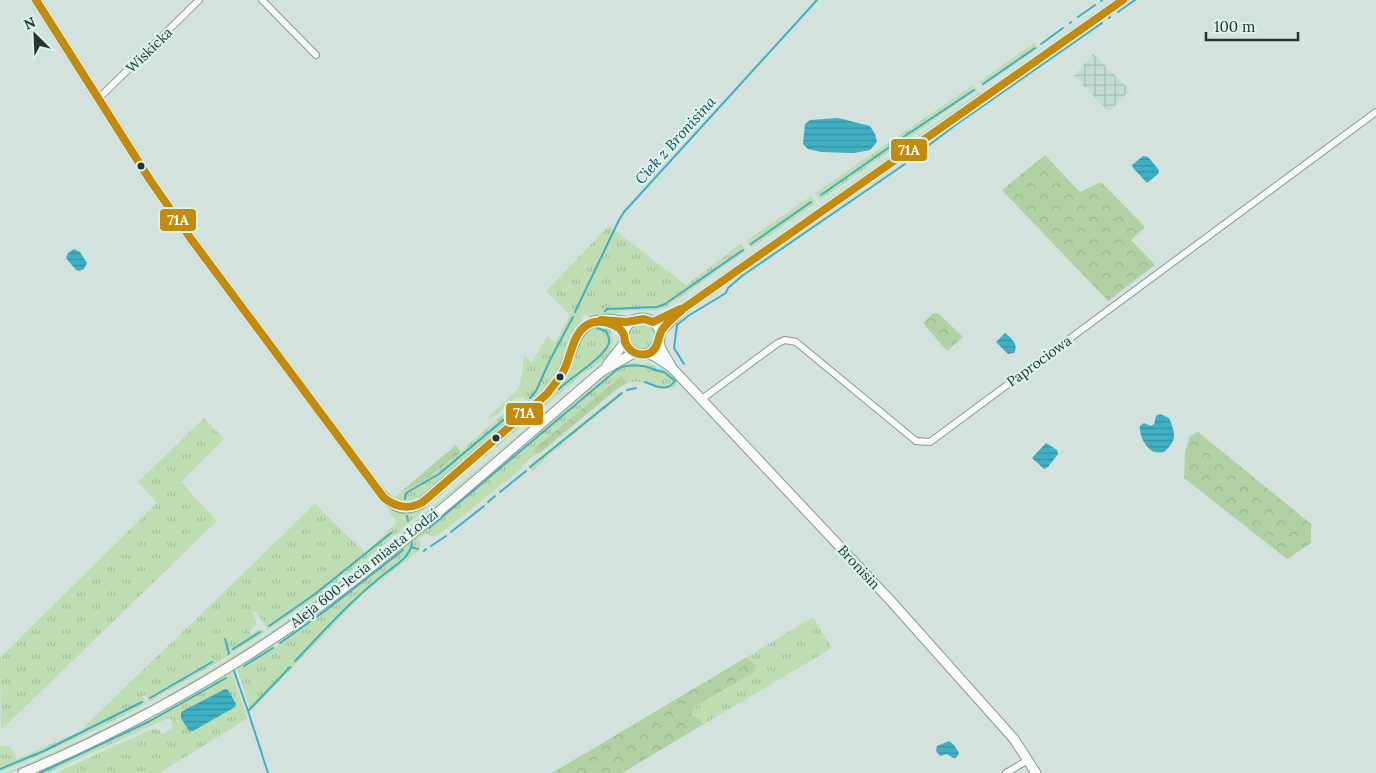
<svg xmlns="http://www.w3.org/2000/svg" width="1376" height="773" font-family="Lora,serif">
<style>
.industrial{fill:url(#industrial-grid)}
.grass{fill:url(#grass-tufts)}
.forest{fill:url(#forest-crowns)}
.water{fill:url(#water-rules)}
.lines{fill:none;stroke-linecap:round;stroke-linejoin:round}
.stream{stroke:#3fb0c4;stroke-width:2}
.street-casing{stroke:#8c9794;stroke-width:8}
.secondary-casing{stroke:#8c9794;stroke-width:11}
.street{stroke:#f8fbfa;stroke-width:6}
.secondary{stroke:#f8fbfa;stroke-width:9}
.bus-1-casing{stroke:#daf5ed;stroke-width:11}
.bus-1{stroke:#c48a0c;stroke-width:8}
.bus-dot{fill:#293431;stroke:#daf5ed;stroke-width:2}
.labels{text-anchor:middle;dominant-baseline:central;stroke-width:4.5;stroke-linejoin:round;paint-order:stroke}
.street-label{font-size:14px;fill:#293431;stroke:#daf5ed}
.water-label{font-size:15px;font-style:italic;fill:#1a4d5b;stroke:#daf5ed}
.line-badge{stroke:#daf5ed;stroke-width:2}
.badge-label{font-size:14px;text-anchor:middle;font-weight:bold;fill:#fff}
</style>
<defs>
<pattern id="industrial-grid" width="8" height="8" patternUnits="userSpaceOnUse" patternTransform="scale(1.25)"><rect width="8" height="8" fill="#c2ddd5"/><path d="M0 4h8M4 0v8" fill="none" stroke="#a7beb7"/></pattern>
<pattern id="grass-tufts" width="24" height="20" patternUnits="userSpaceOnUse" patternTransform="scale(1.25)"><rect width="24" height="20" fill="#beddb2"/><path d="M3 7l-1-3M5 7V3M7 7l1-3M15 17l-1-3M17 17v-4M19 17l1-3" fill="none" stroke="#a3be9a"/></pattern>
<pattern id="forest-crowns" width="20" height="18" patternUnits="userSpaceOnUse" patternTransform="scale(1.25)"><rect width="20" height="18" fill="#b0d1a4"/><path d="M2 6a3 3 0 1 1 6 0M12 15a3 3 0 1 1 6 0" fill="none" stroke="#97b48e"/></pattern>
<pattern id="water-rules" width="6" height="5" patternUnits="userSpaceOnUse" patternTransform="scale(1.25)"><rect width="6" height="5" fill="#3fb0c4"/><path d="M0 2.5h6" fill="none" stroke="#3590a0"/></pattern>
</defs>
<rect width="100%" height="100%" fill="#d3e2dd"/>
<path class="industrial" d="M1093,54L1130,90L1109,112L1074,76Z"/>
<path class="grass" d="M1034,43L1038,48L982,87L979,82Z
M973,85L977,90L820,200L815,193Z
M980,92V95L825,204L823,203Z
M811,196L816,203L751,248L746,241Z
M609,226L686,285L741,244L746,251L665,308L664,307L658,310L622,311L614,315L603,314L589,317L585,314L581,317L582,322C569,334 567,353 559,368C552,382 541,392 530,403L523,397C507,397 501,418 487,418L518,389L521,381L524,355L532,363L547,336L555,343L570,315L546,291Z
M640,323L650,325C657,332 658,340 651,348L647,346L645,350L634,347C628,340 628,332 635,326L639,327Z
M604,324L611,326L613,344L610,350L611,351L602,361L581,375L485,457L484,456L506,437L505,435L570,364L585,332L597,325Z
M624,362L654,365L658,369C666,367 672,374 678,380C675,398 650,383 639,382C635,381 631,382 627,383L621,376L533,450L536,454L524,464L522,468L444,531L434,537L430,536L427,533L418,539L421,545L418,552L364,593L251,711L237,669L232,672L247,719L159,773H56L152,729L159,730L162,734L172,729V720L168,718L48,773H34L102,741L271,644L276,648L278,646L277,641L517,450L519,451L533,440L531,438L595,383L617,366Z
M620,392L623,394L544,459L543,462L532,471L530,466Z
M561,399L379,555L342,584L272,634L270,633L369,560Z
M519,403L525,408L435,485L419,497L412,501L405,502L394,498L404,489L405,491L437,472L514,405Z
M204,418L224,439L181,482L217,521L1,730L0,658L157,503L138,482Z
M443,490H447L375,552L315,598L268,630L256,611L252,613L256,622V625L249,631L251,634L260,629L265,632L223,659L149,702L146,695L143,696L146,704C99,729 50,751 0,772V746H10L17,759L83,730L87,724L315,504L365,553L397,522L388,511C394,509 398,512 404,512C421,512 431,500 443,490Z
M813,617L832,648L704,724L698,718L691,715L694,707L754,672L756,665L747,657Z
M267,635V637L194,683L151,706Z
M148,706V709L90,738L21,769L11,773H6L81,740Z"/>
<path class="forest" d="M1045,155L1080,192L1101,182L1145,227L1131,240L1155,265L1108,301L1002,190Z
M933,313H938L963,337L947,351L923,323Z
M621,376L627,383L617,389L541,452L536,454L533,450Z
M1198,432L1311,524V543L1287,559L1184,478L1185,452L1190,436Z
M456,445L461,452L429,477L405,491L404,489Z
M747,657L756,665L754,672L694,707L691,715L698,718L704,724L622,773H552Z"/>
<path class="water" d="M838,118L870,126L875,134L877,142L870,150L854,153L821,152L808,149L803,144L805,124L810,120Z
M1143,156L1148,157L1159,170L1158,174L1147,183L1133,168L1132,165Z
M74,249L80,252L87,263L84,269L79,271L76,270L66,258L68,253Z
M1005,333C1012,339 1019,344 1014,353L1008,354L996,342Z
M1160,414L1169,418C1176,434 1177,440 1164,452C1161,452 1158,453 1155,452C1146,450 1139,435 1140,426L1144,423L1151,426L1154,424L1156,416Z
M1046,443L1057,450L1058,454L1048,467L1044,469L1032,458Z
M225,689L228,690L236,704L235,707L193,731H189L181,718V712Z
M949,741L954,745L959,753L956,758H953L947,754L940,756L936,751L937,746Z"/>
<g class="lines">
<path class="stream" d="M1101,1L1102,0
M1118,12L1135,0
M1078,17L1095,5
M1109,18L1110,17
M1070,23L1071,22
M1041,44L1063,28
M983,84L1035,48
M899,140L974,90
M912,158L957,124L1102,23
M821,195L891,146
M189,228L201,246
M751,244L811,202
M207,253L214,263
M605,311L607,309L657,307L665,304L743,250
M575,312L619,220L624,212L817,0
M252,313L256,319
M684,364L674,348L677,325L688,316L726,293L728,288L742,276L905,164
M645,382C655,386 667,392 674,382
M559,389C571,377 604,358 609,343C610,339 608,335 606,331L597,328
M627,390L636,388
M530,398L536,391L550,360L573,317
M530,467L622,393
M500,492L526,471
M405,499L406,493L439,474L520,406
M488,502L495,496
M407,516L408,521
M429,528L619,368C627,364 644,365 653,369C657,371 659,372 664,372L675,381
M451,532L484,506
M431,546L446,536
M411,547L418,549
M424,551L426,549
M269,626L315,594L391,533
M225,639L229,654
M280,643L325,611L403,550
M233,649L260,632
M295,661C325,630 353,598 387,572C397,564 410,557 412,543
M244,666L273,648
M234,671L248,711
M150,698L212,662
M0,769L44,751L142,702
M40,773L150,721L226,678
M268,773L248,711L290,667"/>
<defs>
<path id="street" d="M262,0L316,55
M98,99L199,0
M702,399L778,343L785,340L796,342L916,441L930,442L1376,112
M1006,773L1028,760"/>
<path id="secondary" d="M36,0L150,180L191,239L375,486C387,502 400,515 420,504L547,394L563,372L577,337L584,328L594,321L607,319L631,322
M624 336a18 18 0 1 1 36 0a18 18 0 1 1-36 0Z
M653,322L677,311
M660,335L662,330L684,308L1123,0
M659,342L661,349L672,368L890,600L1014,739L1036,773
M648,354L654,356L671,367
M607,365L625,342
M23,773C129,728 231,671 324,603C421,531 511,449 602,371L634,353"/>
</defs>
<use href="#street" class="street-casing"/>
<use href="#secondary" class="secondary-casing"/>
<use href="#street" class="street"/>
<use href="#secondary" class="secondary"/>
<defs>
<path id="bus-1" d="M36,0L150,180L191,239L384,498C397,508 409,510 423,502L547,394C552,387 558,380 563,372C571,358 572,334 587,325C597,318 619,323 624,335C624,336 625,341 625,342C629,351 637,356 647,354C659,351 657,338 662,330C667,322 677,315 684,308L1123,0
M601,320L626,322L644,319L653,322L680,309"/>
</defs>
<use href="#bus-1" class="bus-1-casing"/>
<use href="#bus-1" class="bus-1"/>
</g>
<g class="bus-dot">
<circle cx="141" cy="166" r="4.5"/>
<circle cx="560" cy="377" r="4.5"/>
<circle cx="496" cy="438" r="4.5"/>
</g>
<g class="labels">
<g class="street-label">
<text transform="translate(149 50) rotate(-44)">Wiskicka</text>
<text transform="translate(1039 361) rotate(-36)">Paprociowa</text>
<text transform="translate(859 567) rotate(47)">Bronisin</text>
<text transform="translate(364 568) rotate(-38)">Aleja 600-lecia miasta Łodzi</text>
</g>
<g class="water-label">
<text transform="translate(675 140) rotate(-48)">Ciek z Bronisina</text>
</g>
</g>
<g class="line-badge">
<rect x="890" y="138" width="38" height="24" rx="5" fill="#c48a0c"/>
<rect x="159" y="208" width="38" height="24" rx="5" fill="#c48a0c"/>
<rect x="505" y="402" width="39" height="24" rx="5" fill="#c48a0c"/>
</g>
<g class="badge-label">
<text x="909" y="155">71A</text>
<text x="178" y="225">71A</text>
<text x="524" y="418">71A</text>
</g>
<g transform="translate(35 35) rotate(336)" stroke="#daf5ed" stroke-width="4" paint-order="stroke">
<path d="M0-4L9 19L0 12L-9 19Z" fill="#293431"/>
<text y="-8" font-size="14" font-weight="bold" text-anchor="middle" fill="#293431">N</text>
</g>
<path d="M1206 32v8h92v-8" fill="none" stroke="#293431" stroke-width="2.5"/>
<text x="1214" y="32" font-size="15" fill="#293431" stroke="#daf5ed" stroke-width="4" paint-order="stroke">100 m</text>
</svg>
